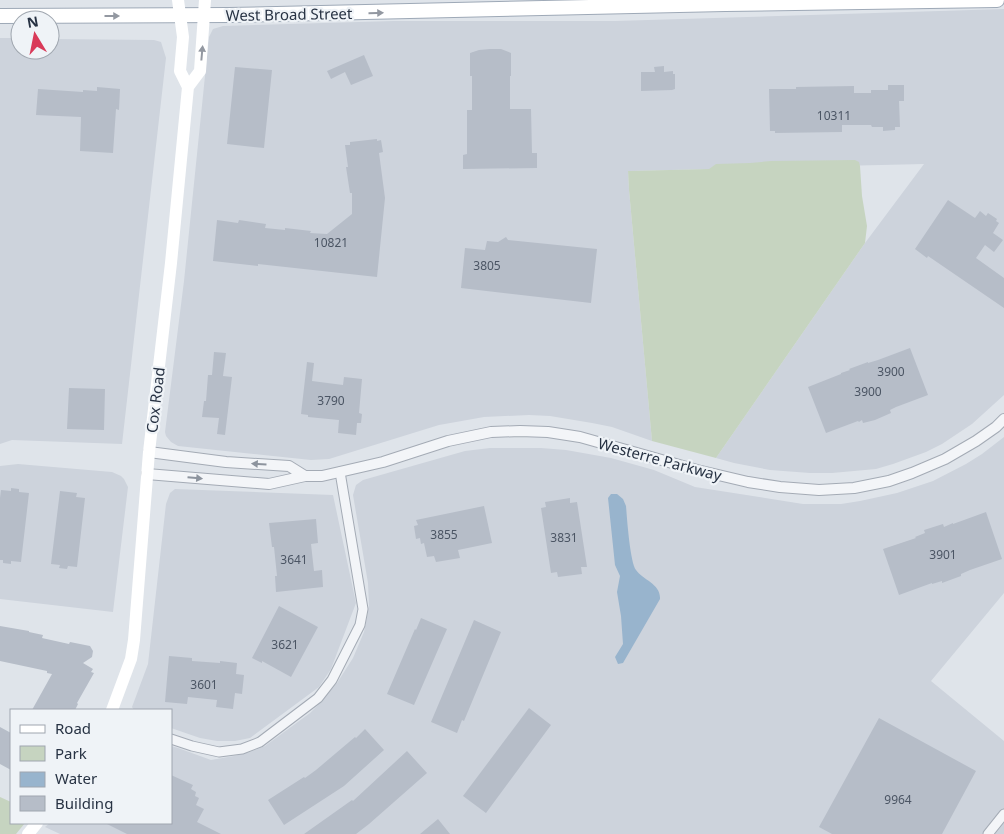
<svg xmlns="http://www.w3.org/2000/svg" width="1004" height="834" font-family="'Noto Sans',sans-serif">
<style>
.built{fill:#cdd3dc}
.green{fill:#c6d4c0}
.water{fill:#98b4cd}
.building{fill:#b6bdc8}
.lines{fill:none;stroke-linecap:round;stroke-linejoin:round}
.minor-casing{stroke:#a4abb5;stroke-width:11}
.tertiary-casing{stroke:#a4abb5;stroke-width:12}
.primary-casing{stroke:#9ea9b7;stroke-width:16}
.minor{stroke:#f3f5f8;stroke-width:9}
.tertiary{stroke:#f3f5f8;stroke-width:10}
.secondary{stroke:#fff;stroke-width:12}
.primary{stroke:#fff;stroke-width:14}
.oneway{fill:#9398a1}
.oneway2{fill:#8d949e}
.labels{text-anchor:middle;dominant-baseline:central;stroke-width:4.5;stroke-linejoin:round;paint-order:stroke}
.number-label{font-size:12px;fill:#4b5564}
.street-label{font-size:15px;fill:#273243;stroke:#eff3f7}
</style>
<rect width="100%" height="100%" fill="#dfe4ea"/>
<path class="built" d="M1004,9V395L972,424L942,444L926,452L893,464L876,469L832,473H810L770,470L734,463L716,458L865,243L924,164L628,171L629,190L652,441L612,427L592,423L550,416L529,415L484,417L439,425L329,459L311,460L178,446L171,442L166,436L165,432L184,281L209,37L213,29L223,26L394,21H615Z
M0,38H20V50H50V39L154,40L161,42L166,58L122,444L12,440L0,444Z
M1004,437V593L931,681L1004,741V834H60L45,827L50,823H171V746L178,748L211,760L234,756L250,752L265,746L310,713L319,704L337,683L353,658L364,632L367,617L369,606L368,583L353,495L356,485L363,480L465,451L490,448H541L566,450L611,458L654,470L695,487L803,504H841L860,501L897,493L933,481L966,464L982,454Z
M18,464L112,472L121,476L124,479L128,487L113,612L0,599V466Z
M175,489L333,495L356,603L331,669L319,687L250,738L235,741H217L200,738L171,728V710H134L132,707L148,664L166,504L170,493Z"/>
<path class="green" d="M855,160L859,162L860,166L862,196L867,226L865,243L716,458L652,441L629,190L628,171L709,169L716,164L750,163L771,161Z
M0,797L11,802V823H25L16,834H0Z"/>
<path class="water" d="M611,494H617L623,499L626,506C627,518 630,562 636,570C643,580 661,584 660,599L623,663L618,664L615,657L623,644L621,616L617,592L620,576L615,565L608,498Z"/>
<path class="building" d="M490,49H501L511,53V76H510V109H531L532,153H537V168L463,169V155L467,154V110H472V76H470V53L479,50Z
M364,55L373,76L351,85L345,72L331,79L327,71Z
M664,66V72L673,71V74H675V89L672,90L641,91V72H655L654,67Z
M235,67L272,70L264,148L227,144Z
M888,85H904V101H899L900,127H895V130L883,131V127H872L871,125H842V132L775,133V131H770L769,89H796V87L854,86V93H871V90H888Z
M97,87L120,89L119,110L116,109L113,153L80,151L81,117L36,115L38,89L83,92V90L97,91Z
M377,139V141L381,140L383,152L379,153L385,198L377,277L258,264V266L213,261L217,220L238,223L239,220L266,224L265,228L285,230V228L311,231L310,233L327,234L352,214V193H350L346,167H348L345,145H350V142Z
M948,200L975,218L980,211L986,216L988,213L997,219L996,221L999,223L993,233L1003,240L994,252L985,245L976,258L1004,278V308L928,256L927,258L915,249Z
M506,237L508,240L597,249L591,303L461,288L465,248L485,250L487,241L498,242Z
M910,348L928,395L896,407L890,410L891,413L875,420L863,423L862,420L859,422L858,421L826,433L808,387L841,374V373L850,370L849,369L868,362V363L878,360Z
M214,352L226,353L223,376L232,377L225,435L217,434L219,418L202,417L204,401H206L208,375H212Z
M307,362L314,363L312,381L343,385L344,377L362,379L359,413L362,414L361,423H357L356,435L338,433L339,420L308,417V415L301,414Z
M69,388L105,389L104,430L67,429Z
M11,488L19,489V492L29,493L21,562L11,561V564L3,563V560H0V498L1,490L11,491Z
M60,491L77,493L76,497L85,498L77,567L68,566L67,569L59,568L60,565L51,564Z
M570,498V503L577,502L587,567H581L582,574L558,577L557,572L551,573L541,508L546,507L545,502Z
M484,506L492,543L458,550L460,558L436,562L434,556L427,557L424,543L421,544L420,538L416,539L414,526L418,525L416,520Z
M986,512L1002,559L970,570L961,574V576L942,583V581L932,584V583L899,595L883,549L916,538L915,537L925,533L924,530L943,524L944,527L953,523V524Z
M316,519L318,543L311,544L314,571L322,570L323,587L276,592L275,576H277L274,547H272L269,523Z
M279,606L318,627L291,677L262,661V663L252,658Z
M421,618L447,629L414,705L387,694L415,629L416,630Z
M474,620L501,632L464,721L462,720L457,733L431,722Z
M0,626L29,631V632L43,635L42,638L69,644L70,642L90,646L93,651L92,657L83,663L93,669L91,672L94,673L77,703L78,704L75,710H32L52,674L47,673V671L0,661Z
M169,656L192,658V661L220,663V661L237,663L236,674L244,675L242,694L235,693L233,709L216,707L217,700L188,697L187,704L165,702Z
M529,708L551,725L486,813L463,796Z
M879,718L976,771L942,834H832L819,827Z
M0,727L11,733V770L0,764Z
M365,729L384,750L344,786L284,825L268,800L304,777L305,778L316,770L355,737L356,738Z
M407,751L427,773L369,824L356,834H304L352,800L353,801Z
M171,775L193,785L191,789L196,792L195,796L199,798L196,805L204,809L197,822L221,834H127L105,823H171Z
M438,819L450,834H420Z"/>
<g class="lines">
<defs>
<path id="minor" d="M171,739L192,746L219,752L242,749L260,742L318,698L332,680L360,625L363,609L340,472
M988,834L1004,814"/>
<path id="tertiary" d="M149,452L226,462L289,466L305,476
M147,474L269,484L305,476H322L383,462L448,441L491,432L520,431L548,432L580,437L697,470L748,482L780,487L819,490L854,488L889,481L912,473L945,459L976,441L996,427L1004,419"/>
<path id="primary" d="M0,16L229,15L725,4L997,0"/>
</defs>
<use href="#minor" class="minor-casing"/>
<use href="#tertiary" class="tertiary-casing"/>
<use href="#primary" class="primary-casing"/>
<use href="#minor" class="minor"/>
<use href="#tertiary" class="tertiary"/>
<path class="secondary" d="M188,87L200,71L205,0
M112,710L131,659L134,640L149,452L171,263L188,87L180,71L183,37L178,0
M28,834L37,823"/>
<use href="#primary" class="primary"/>
</g>
<defs><path id="oneway-solid" d="M-6-.8H1V-3.2L6.5 0L1 3.2V.8H-6Z" transform="scale(1.25)"/></defs>
<g class="oneway">
<use href="#oneway-solid" transform="translate(376 13) rotate(-1)"/>
<use href="#oneway-solid" transform="translate(112 16)"/>
<use href="#oneway-solid" transform="translate(202 53) rotate(-85)"/>
</g>
<g class="oneway2">
<use href="#oneway-solid" transform="translate(259 464) rotate(-176)"/>
<use href="#oneway-solid" transform="translate(195 478) rotate(5)"/>
</g>
<g class="labels">
<g class="number-label">
<text x="834" y="115">10311</text>
<text x="331" y="242">10821</text>
<text x="487" y="265">3805</text>
<text x="891" y="371">3900</text>
<text x="868" y="391">3900</text>
<text x="331" y="400">3790</text>
<text x="444" y="534">3855</text>
<text x="564" y="537">3831</text>
<text x="943" y="554">3901</text>
<text x="294" y="559">3641</text>
<text x="285" y="644">3621</text>
<text x="204" y="684">3601</text>
<text x="898" y="799">9964</text>
</g>
<g class="street-label">
<text transform="translate(289 14) rotate(-1)">West Broad Street</text>
<text transform="translate(155 400) rotate(-83)">Cox Road</text>
<text transform="translate(660 459) rotate(15)">Westerre Parkway</text>
</g>
</g>
<rect x="10" y="709" width="162" height="115" fill="#eff3f7" stroke="#9fa6af"/>
<rect x="20" y="725" width="25" height="8" fill="#ffffff" stroke="#9fa6af"/>
<text x="55" y="734" font-size="15" fill="#273243">Road</text>
<rect x="20" y="746" width="25" height="15" fill="#c6d4c0" stroke="#9fa6af"/>
<text x="55" y="759" font-size="15" fill="#273243">Park</text>
<rect x="20" y="772" width="25" height="15" fill="#98b4cd" stroke="#9fa6af"/>
<text x="55" y="784" font-size="15" fill="#273243">Water</text>
<rect x="20" y="796" width="25" height="15" fill="#b6bdc8" stroke="#9fa6af"/>
<text x="55" y="809" font-size="15" fill="#273243">Building</text>
<g transform="translate(35 35) rotate(350)"><circle r="24" fill="#eff3f7" stroke="#9fa6af"/>
<path d="M0-4L9 19L0 12L-9 19Z" fill="#d93a59"/>
<text y="-8" font-size="14" font-weight="bold" text-anchor="middle" fill="#273243">N</text>
</g>
</svg>
